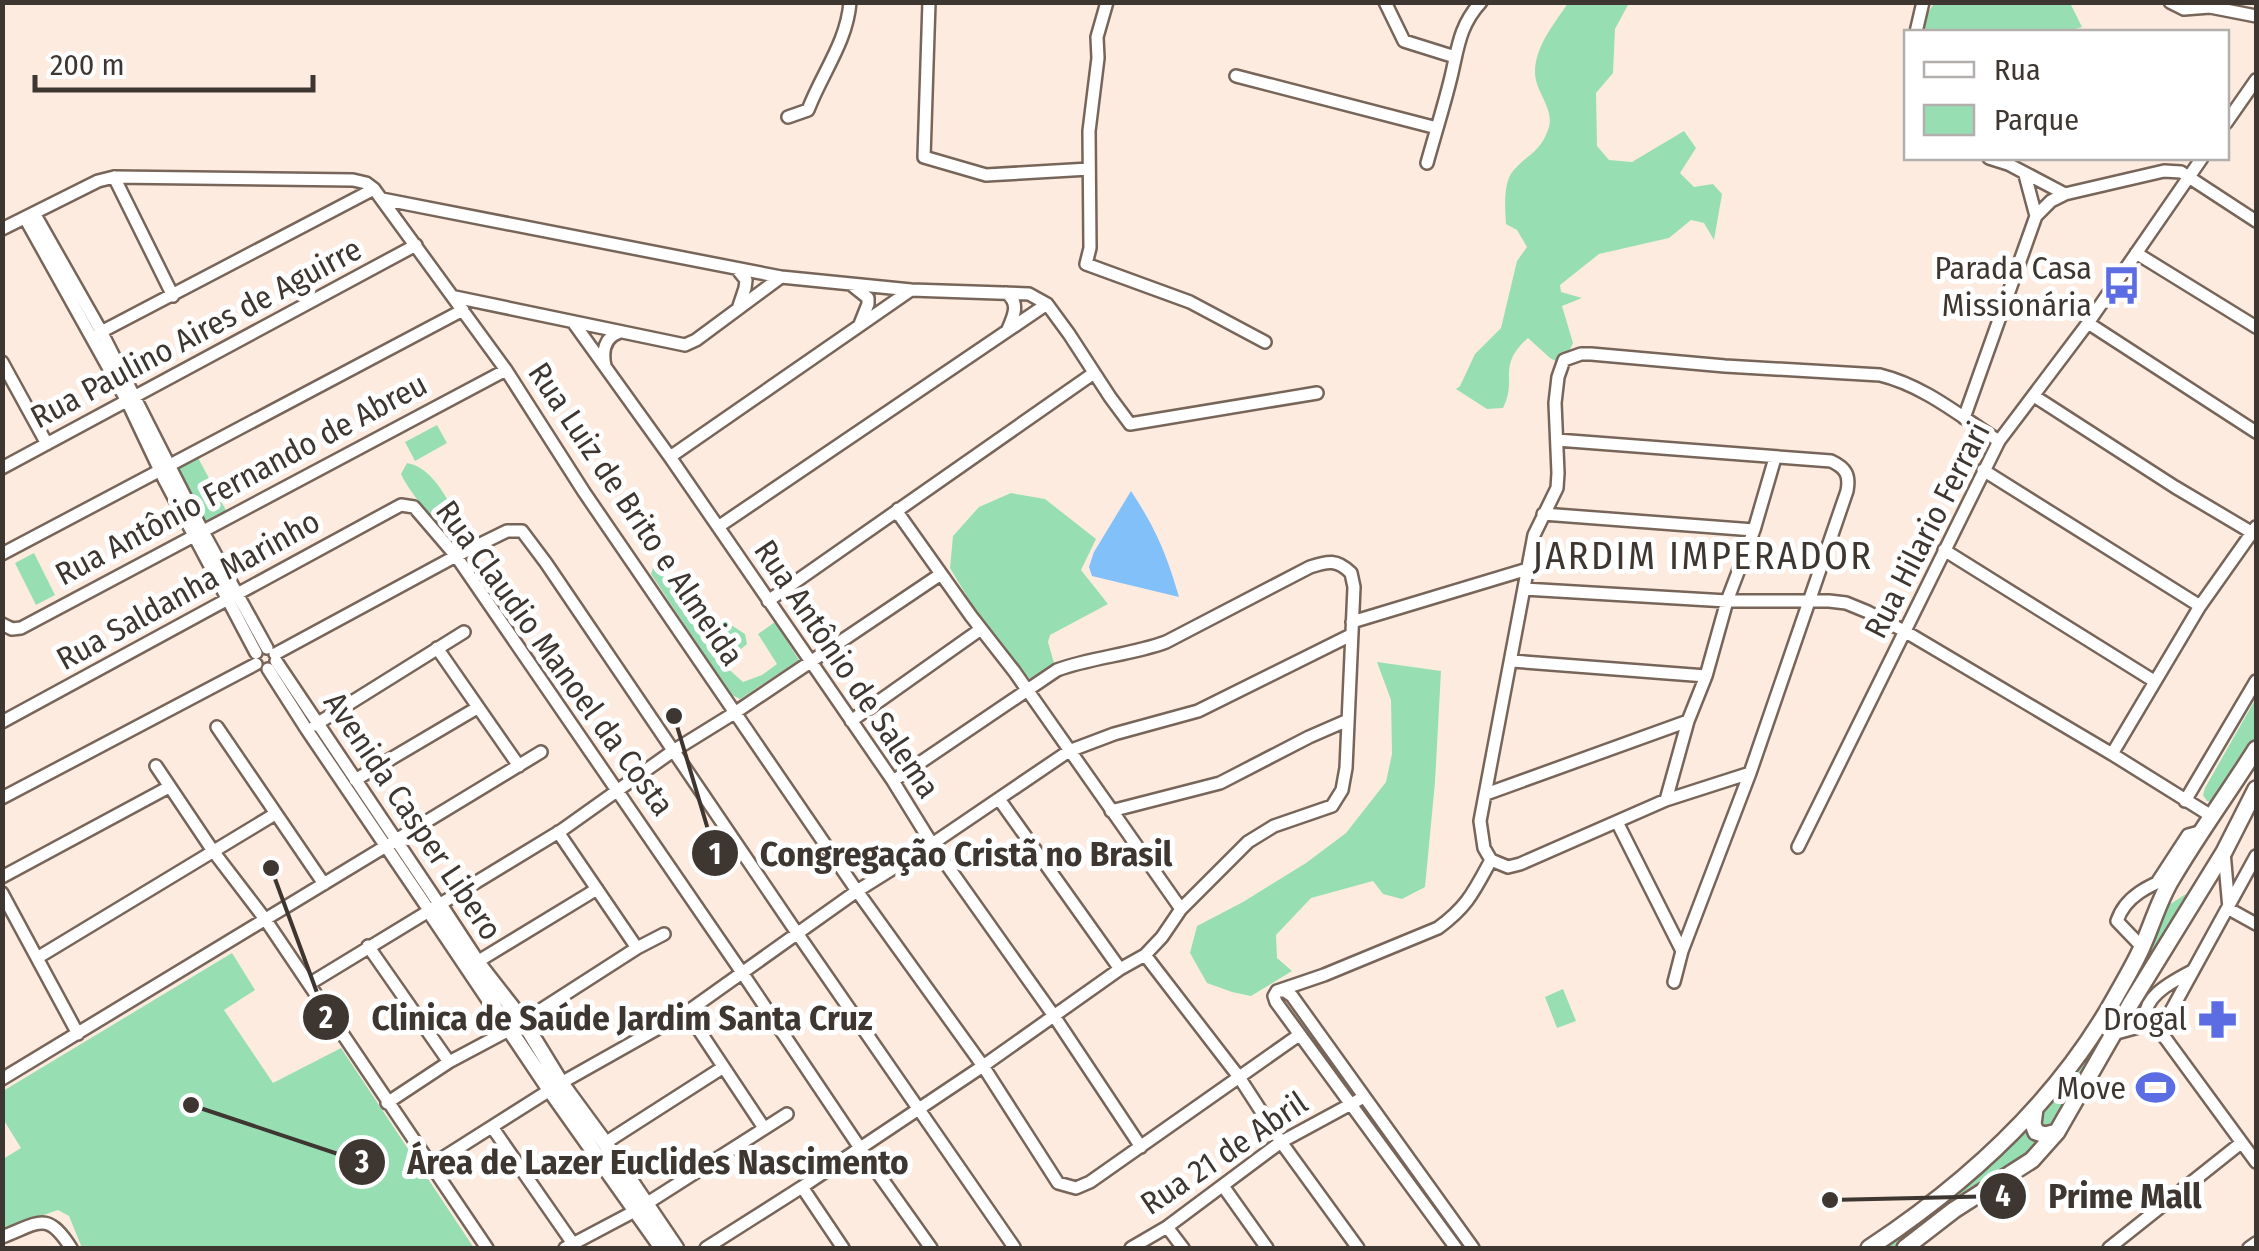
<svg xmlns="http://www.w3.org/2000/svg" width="2259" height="1251" font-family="'Fira Sans Condensed',sans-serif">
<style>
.green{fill:#97dfb3}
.water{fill:#81c0f8}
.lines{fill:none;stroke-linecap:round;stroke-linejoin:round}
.minor-casing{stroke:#786559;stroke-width:16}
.tertiary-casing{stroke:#786559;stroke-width:19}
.secondary-casing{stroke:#786559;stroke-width:20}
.minor{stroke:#fff;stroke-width:11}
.tertiary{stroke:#fff;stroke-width:14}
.secondary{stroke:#fff;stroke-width:15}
.labels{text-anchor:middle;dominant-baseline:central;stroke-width:10;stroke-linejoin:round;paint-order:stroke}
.poi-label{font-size:32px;fill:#3e3630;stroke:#fff;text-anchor:end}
.street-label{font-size:32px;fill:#3e3630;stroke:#fff}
.quarter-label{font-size:38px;letter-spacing:2.5px;fill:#3e3630;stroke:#fff}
.leader{fill:none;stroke:#3e3630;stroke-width:4}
.callout-dot{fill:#3e3630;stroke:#fff;stroke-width:4}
.mark-label{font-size:30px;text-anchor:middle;font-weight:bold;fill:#fff}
.callout-label{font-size:35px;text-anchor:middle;font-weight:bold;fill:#3e3630;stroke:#fff;stroke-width:10;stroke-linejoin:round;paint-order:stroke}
</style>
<rect width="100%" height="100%" fill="#fdebe0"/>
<path class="green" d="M1935,2L2070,3L2082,27L2066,32H1915Z
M1568,3H1629L1615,29L1613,73L1596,93L1597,146L1609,160L1632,162L1684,131L1696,148L1680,173L1694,187L1713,184L1722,194L1714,240L1704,223L1691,220L1669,238L1599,254L1560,285L1561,292L1582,298L1562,306L1573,343L1563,365L1550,358L1528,338C1496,367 1518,378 1503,408L1487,409L1456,389L1460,386L1475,354L1501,328L1517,261L1527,247L1517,230L1506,224C1505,208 1503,183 1513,171C1527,154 1539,154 1548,130C1556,109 1535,93 1535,72C1535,46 1555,23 1568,3Z
M437,425L447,443L415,461L405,442Z
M195,452L229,516L204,529L171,465Z
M407,463C435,468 448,503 463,525L462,530L458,534L445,535C432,516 410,494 401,474Z
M1011,493L1045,499L1096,539L1081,570L1108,604L1050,635L1048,642L1054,663L1030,679L1016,666L974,608L950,568L953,536L979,507Z
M34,553L55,595L36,605L15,563Z
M653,568H659C667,581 677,591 684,605C697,610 702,619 712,628L725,621L745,634L747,644L728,660L725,666L743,682L762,675L777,664L758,634L775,622L799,660L740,699L730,694L651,574Z
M1377,662L1441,671L1435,782L1425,887L1402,899L1383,894L1373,881L1311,898L1276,935L1277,958L1292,971L1251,996L1232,992L1207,983L1190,953L1197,926L1243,902L1306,863L1346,833L1386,782L1392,754L1391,700Z
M2256,698V740L2216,804L2207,801L2203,795L2205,788Z
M2200,885L2056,1127L2045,1129L2041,1124L2039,1117L2071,1082L2103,1035L2137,973L2164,908Z
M232,953L255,990L224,1010L273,1083L341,1048L474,1248H82L69,1216L58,1210L3,1229V1159L21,1148L3,1119V1091Z
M1563,989L1576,1021L1557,1028L1545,997Z
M2027,1130L2044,1143L1899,1248H1883C1936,1218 1983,1172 2027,1130Z"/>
<path class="water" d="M1131,491C1156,529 1166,553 1179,597L1092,576L1089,567L1094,552Z"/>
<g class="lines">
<defs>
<path id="minor" d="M929,2L924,157L986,175L1089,169
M1107,2L1097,37L1098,58L1089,131L1090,248L1086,264L1190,302L1265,342
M1385,2L1404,41L1455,57
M2170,2L2184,9L2210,7L2256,16
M1916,32L1923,2
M1236,76L1437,128
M788,117L808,110C822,73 847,42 850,2
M2226,123L2256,80
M1989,158L2008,164L2065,194L2164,171L2181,172L2256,221
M1427,163C1435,134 1444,106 1451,77C1458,48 1459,26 1481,2
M2025,175L2036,216
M114,177L173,296
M382,199L781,277L911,290L1029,294L1047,304L1069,334L1110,397L1130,424L1317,393
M34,213L101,331L202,530L267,648
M25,218L127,401L164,479L256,653
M2,229L98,181L114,177L353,180L366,183L374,189L506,370L584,492L857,891L983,1066L1058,1183L1076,1188L1090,1182L1299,1035
M2136,253L2256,327
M737,269L746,280L745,288L738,309
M853,286L868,298V304L860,324
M1006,293C1020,302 1014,316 1008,329
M455,297L685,345L696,340L781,277
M573,322L670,457L893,781L932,844L1054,1016L1141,1147
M2088,323L2256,432
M99,333L374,189
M2,362L47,444
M605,366C602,352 604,337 620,332
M2034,396L2175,487L2256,535
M1964,418L2036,216L2051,201L2065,194
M1557,440L1831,461C1846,468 1850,475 1847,491L1750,773L1682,951L1674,982
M670,457L911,290
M2,468L416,245
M1983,470L2200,606
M898,509L896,514L900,516L971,616L1014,671L1181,909
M1543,514L1754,530
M718,527L1047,304
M1944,550L2154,681
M2,554L463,310
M1524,589L1727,601H1829L1846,603L1868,612L1906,632L2112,754L2213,817
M768,601L1094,373
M1352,622L1528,569
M2,624L12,629L21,628L506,370
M437,648L519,766
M275,654L456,556L507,531H522L546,563L797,933L1014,1247
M276,661L439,904
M1512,661L1706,676
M268,669L307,730L429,910
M851,721L981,629
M2,722L401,505L414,507L456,556L743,974L860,1148L931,1248
M315,725L464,632
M217,727L324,884
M2112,754L2200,606L2256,527
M156,766L213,851L265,919L487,1248
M355,780L477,708
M1486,794L1688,721
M2,798L256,664
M999,799L1120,969
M1666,800L1688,721L1706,676L1727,601L1754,530L1775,458
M2185,801L2256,681
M1111,811L1220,783L1309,737L1348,720
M1617,822L1682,951
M558,832L637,948
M1798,847L1999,441L2088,323L2202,158
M2224,852L2229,909L2256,924
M1491,860L1484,848L1480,821L1534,535L1557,488L1558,473L1555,403L1558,377L1564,360L1581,354H1591L1725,366L1880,375C1925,386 1961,417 1999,441
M1491,860L1508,867L1520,864L1666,800L1750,773
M2,877L169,787
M2158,881L2188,835L2203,831
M2,893L78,1034
M368,946L449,1062
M2142,947L2117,921C2125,896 2150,885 2173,876
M1145,955L1239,1077L1281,1142L1358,1248
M37,958L275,814
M477,962L597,889
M309,984L562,830L673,751L736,712L941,574
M1277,991H1285L1292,996L1473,1248
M1277,991L1274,996L1276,1002L1456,1248
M1277,991L1324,975L1438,928C1468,906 1474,891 1491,860
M687,1012L764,1128
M2146,1025C2139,998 2171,982 2192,971
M2160,1031L2256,856
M2160,1031L2256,1162
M2113,1034L2146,1025L2152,1026
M2,1079L541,752
M387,1103L449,1062L511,1029L637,948L664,934
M492,1127L576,1248
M605,1143L722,1068
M430,1166L561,1083L687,1012L857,891L932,844L1069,751L1114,734L1198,711L1351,635
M1223,1186L1267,1248
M802,1187L843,1248
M1167,1227L1183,1248
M2,1237C39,1223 47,1210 71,1248
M565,1248L635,1211L787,1114
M706,1248L802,1187L983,1066L1120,969L1145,955L1162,937L1181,909L1248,842L1274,826L1332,806L1342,790L1346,768L1354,587L1351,573C1337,559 1328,561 1310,567L1166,642C1131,655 1092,657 1057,670L893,781
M1131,1248L1167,1227L1281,1142L1364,1097
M2109,1248L2241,1143
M2249,1248L2256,1243"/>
<path id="tertiary" d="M439,904L477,962L523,1021L561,1083L605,1143L676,1248
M429,910L550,1090L662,1248"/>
<path id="secondary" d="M2035,1109L2033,1124L2036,1132L2045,1135L2057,1132
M1869,1248C1969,1182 2059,1100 2117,994C2126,978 2135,963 2142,947C2153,923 2159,899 2173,877C2199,833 2229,792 2256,749
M1905,1248L1954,1210L2032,1160L2057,1132L2131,1003L2224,852L2256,789"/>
</defs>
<use href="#minor" class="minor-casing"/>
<use href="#tertiary" class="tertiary-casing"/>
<use href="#secondary" class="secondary-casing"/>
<use href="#minor" class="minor"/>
<use href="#tertiary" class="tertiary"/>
<use href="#secondary" class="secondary"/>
</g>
<defs>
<symbol id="bus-bare" viewBox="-9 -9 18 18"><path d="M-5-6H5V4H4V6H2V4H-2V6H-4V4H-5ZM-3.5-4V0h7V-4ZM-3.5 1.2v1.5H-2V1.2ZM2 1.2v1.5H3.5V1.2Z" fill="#5c6ce3" stroke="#fff" stroke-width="2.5" paint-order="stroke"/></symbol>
<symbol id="pharmacy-bare" viewBox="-9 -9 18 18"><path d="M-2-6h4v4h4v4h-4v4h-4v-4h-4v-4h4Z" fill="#5c6ce3" stroke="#fff" stroke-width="2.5" paint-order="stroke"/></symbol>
<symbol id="stadium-bare" viewBox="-9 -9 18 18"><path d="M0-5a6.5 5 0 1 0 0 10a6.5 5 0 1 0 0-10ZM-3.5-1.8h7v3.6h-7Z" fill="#5c6ce3" stroke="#fff" stroke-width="2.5" paint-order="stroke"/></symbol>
</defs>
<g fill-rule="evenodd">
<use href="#bus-bare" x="2094" y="258" width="55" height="55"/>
<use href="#pharmacy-bare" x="2190" y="992" width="55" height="55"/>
<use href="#stadium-bare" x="2128" y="1060" width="55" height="55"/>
</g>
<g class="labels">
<g class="poi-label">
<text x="2092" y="268">Parada Casa<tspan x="2092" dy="37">Missionária</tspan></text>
<text x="2187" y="1019">Drogal</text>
<text x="2126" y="1088">Move</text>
</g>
<g class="street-label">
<text transform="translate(196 333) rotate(-28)">Rua Paulino Aires de Aguirre</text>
<text transform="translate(241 479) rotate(-28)">Rua Antônio Fernando de Abreu</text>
<text transform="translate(636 514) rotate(56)">Rua Luiz de Brito e Almeida</text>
<text transform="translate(1927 530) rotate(-63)">Rua Hilario Ferrari</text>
<text transform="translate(188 590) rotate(-29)">Rua Saldanha Marinho</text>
<text transform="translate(555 658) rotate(54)">Rua Claudio Manoel da Costa</text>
<text transform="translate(847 669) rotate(56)">Rua Antônio de Salema</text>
<text transform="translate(413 816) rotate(56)">Avenida Casper Libero</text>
<text transform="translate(1224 1153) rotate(-34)">Rua 21 de Abril</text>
</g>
<g class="quarter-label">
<text x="1703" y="556">JARDIM IMPERADOR</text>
</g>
</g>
<path class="leader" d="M674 716L715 853M271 868L326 1017M191 1105L362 1162M1830 1200L2003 1196"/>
<g class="callout-dot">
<circle cx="674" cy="716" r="10"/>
<circle cx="271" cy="868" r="10"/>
<circle cx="191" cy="1105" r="10"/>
<circle cx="1830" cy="1200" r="10"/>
<circle cx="715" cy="853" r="25"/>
<circle cx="326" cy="1017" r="25"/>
<circle cx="362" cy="1162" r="25"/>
<circle cx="2003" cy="1196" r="25"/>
</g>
<g class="mark-label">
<text x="715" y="864">1</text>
<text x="326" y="1028">2</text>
<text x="362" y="1172">3</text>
<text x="2003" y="1206">4</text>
</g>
<g class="callout-label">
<text x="966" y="866">Congregação Cristã no Brasil</text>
<text x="622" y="1030">Clinica de Saúde Jardim Santa Cruz</text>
<text x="658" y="1174">Área de Lazer Euclides Nascimento</text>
<text x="2125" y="1208">Prime Mall</text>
</g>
<rect width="2259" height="1251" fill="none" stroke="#3e3630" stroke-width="10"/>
<rect x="1904" y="30" width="325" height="130" fill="#ffffff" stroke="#b2afac" stroke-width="2.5"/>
<rect x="1924" y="62" width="50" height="15" fill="#ffffff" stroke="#b2afac" stroke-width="2.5"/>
<text x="1994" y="80" font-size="30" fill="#3e3630">Rua</text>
<rect x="1924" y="105" width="50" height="30" fill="#97dfb3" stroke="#b2afac" stroke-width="2.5"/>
<text x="1994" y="130" font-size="30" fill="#3e3630">Parque</text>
<path d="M35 75v15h278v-15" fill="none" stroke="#3e3630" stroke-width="5"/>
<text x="50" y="75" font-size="30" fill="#3e3630" stroke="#ffffff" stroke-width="8" paint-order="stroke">200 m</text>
</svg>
